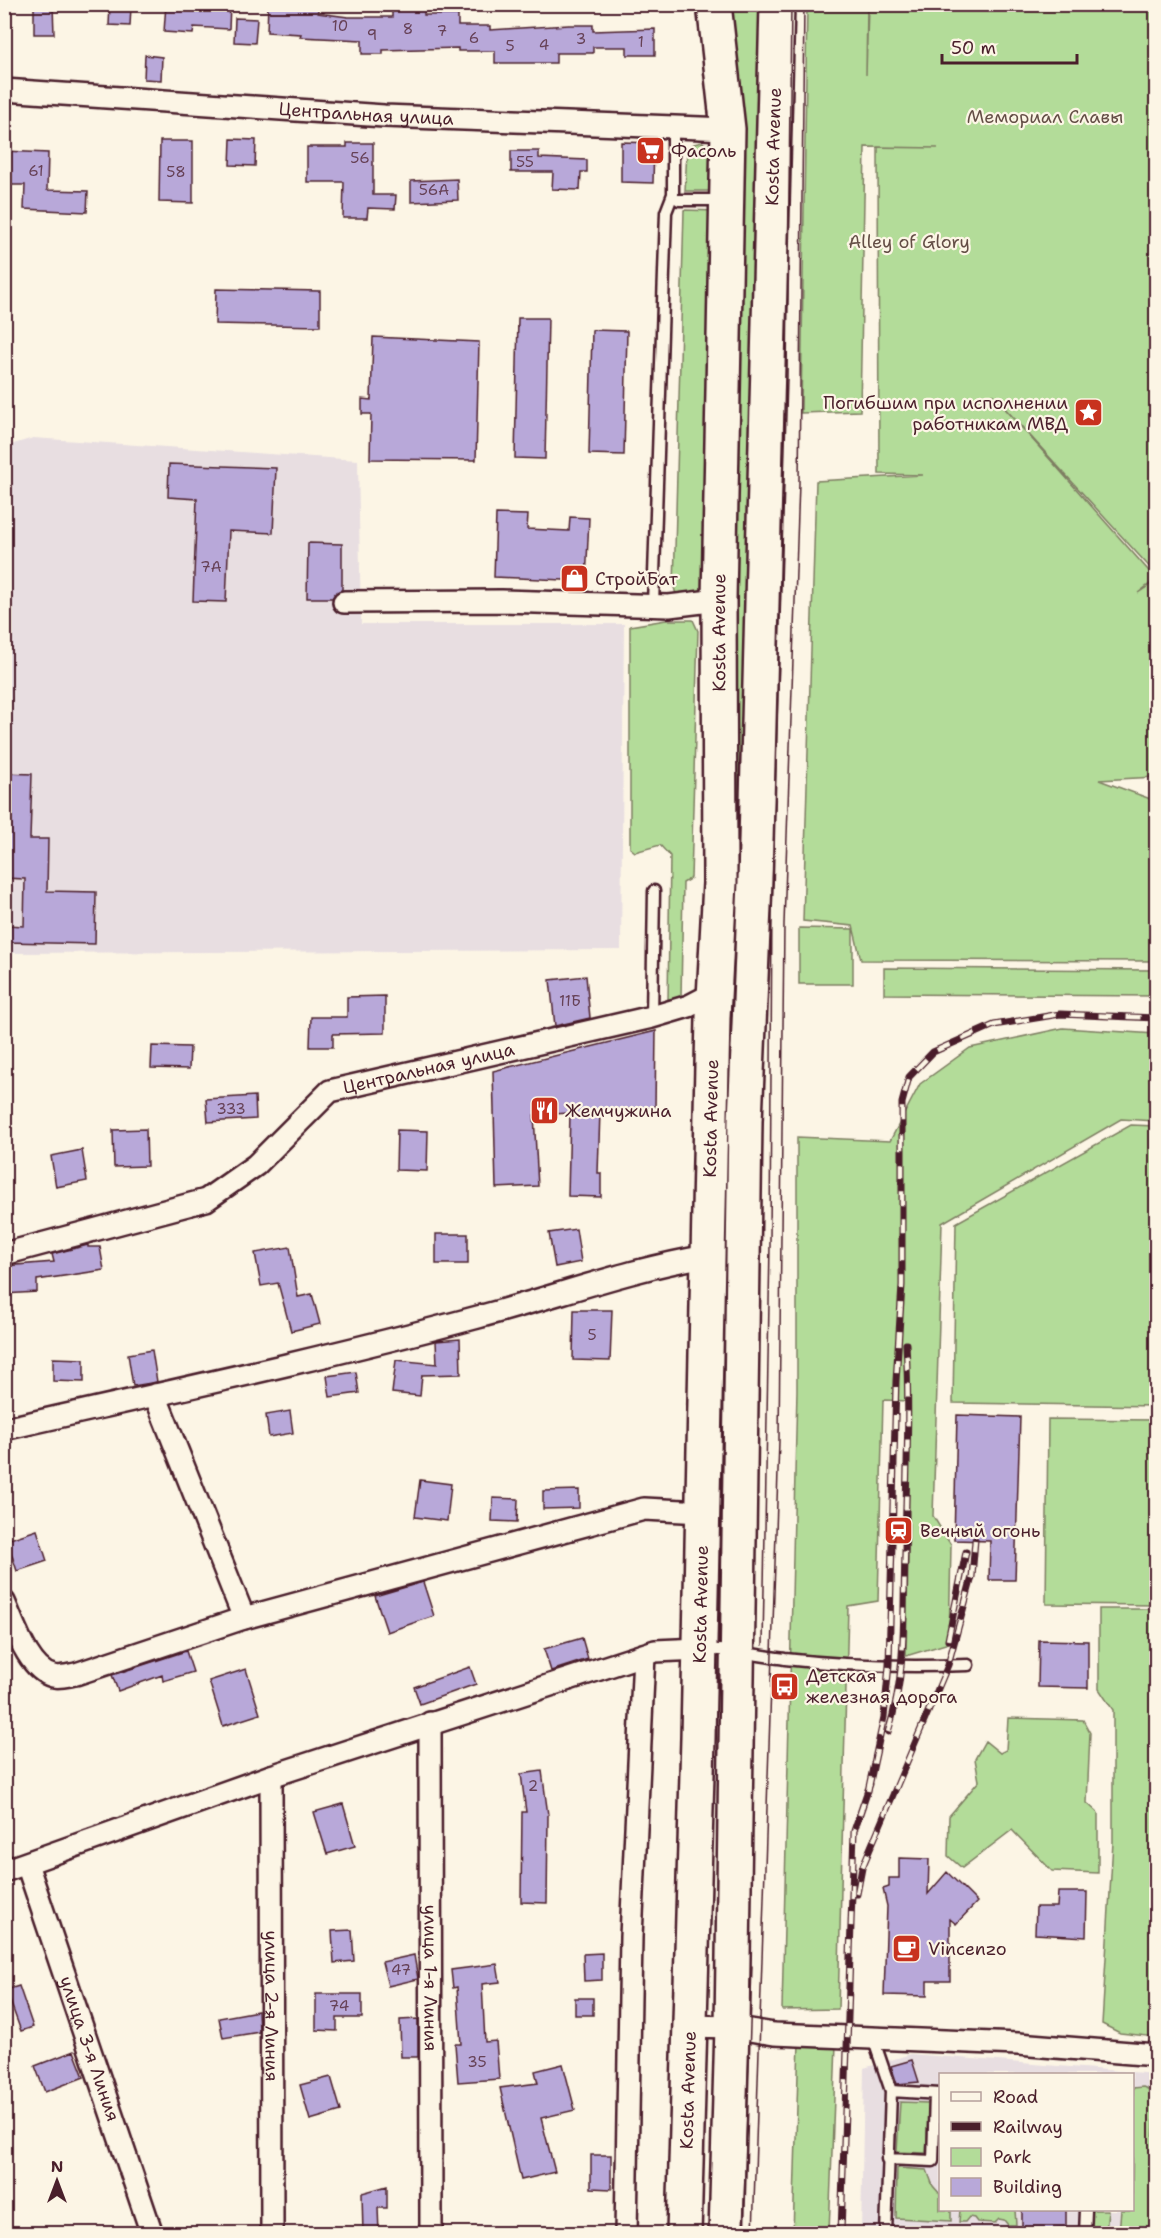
<svg xmlns="http://www.w3.org/2000/svg" width="1161" height="2238" font-family="'Shantell Sans',sans-serif">
<style>
.built{fill:#e8dee1;fill-rule:evenodd}
.green{fill:#b3dc99;stroke:#7e7e62;stroke-width:1.5}
.building{fill:#b8a8d9;stroke:#4a1f2b;stroke-width:1.5}
.lines{fill:none;stroke-linecap:round;stroke-linejoin:round}
.lane-casing{stroke:#4a1f2b;stroke-width:15}
.street-casing{stroke:#4a1f2b;stroke-width:26}
.primary-casing{stroke:#4a1f2b;stroke-width:38}
.lane{stroke:#fcf5e5;stroke-width:10}
.street{stroke:#fcf5e5;stroke-width:21}
.primary{stroke:#fcf5e5;stroke-width:33}
.tram{stroke:#4a1f2b;stroke-width:1.5}
.rail-casing{stroke:#4a1f2b;stroke-width:7}
.rail{stroke:#fcf5e5;stroke-width:4.5;stroke-dasharray:14;stroke-linecap:butt}
.labels{text-anchor:middle;dominant-baseline:central;stroke-width:4.5;stroke-linejoin:round;paint-order:stroke}
.number-label{font-size:15px;fill:#664156}
.street-label{font-size:18px;fill:#4a1f2b;stroke:#fcf5e5}
.park-label{font-size:18px;fill:#644e46;stroke:#fcf5e5}
.poi-label{font-size:18px;fill:#4a1f2b;stroke:#fcf5e5;text-anchor:start}
</style>
<rect width="100%" height="100%" fill="#fcf5e5"/>
<filter id="ink" filterUnits="userSpaceOnUse"><feTurbulence type="fractalNoise" baseFrequency=".0167" numOctaves="2"/><feDisplacementMap in="SourceGraphic" scale="12" xChannelSelector="R" yChannelSelector="G"/><feConvolveMatrix kernelMatrix="1 2 1 2 8 2 1 2 1" color-interpolation-filters="sRGB"/></filter>
<g filter="url(#ink)">
<path class="built" d="M33,438L358,460L361,624H624L621,950L5,953L4,447Z
M911,2054L1156,2074V2233L861,2234L864,2068ZM940,2074H1132V2210H940Z"/>
<path class="green" d="M726,5H769L738,867L729,865Z
M807,5H867L866,75L868,5H1156V574L992,394L1156,579L1138,593L1156,581V777L1099,780L1156,801V961L861,960L853,926L803,921L816,481L923,475L879,474L878,147L938,148L865,147L860,411L801,413Z
M702,142L710,147L714,162V191H685L687,149L694,144Z
M684,210L717,211L708,595L677,599L674,587Z
M666,620H693L698,631L691,878L683,883L681,998L668,1002L670,856L660,845L635,852L630,848V626Z
M799,928L853,929V984H799Z
M884,968L1156,970V996L884,994Z
M1063,1028L1156,1034V1121L1121,1119L942,1223L933,1516L951,1545L949,1643L906,1656L909,1515L906,1474L909,1401L883,1400L878,1601L848,1606L838,2009L782,2010L797,1391V1137L890,1141L920,1084L970,1048Z
M1131,1125L1156,1126V1406L953,1403L956,1223Z
M1048,1419L1156,1420V1605L1046,1604Z
M1099,1609H1156V2037L1120,2033L1102,2024L1113,1842V1710L1099,1689Z
M1008,1718L1083,1720L1090,1733L1087,1803L1098,1813V1873L1052,1871L1012,1830L962,1868L948,1856L949,1816L979,1781L975,1759L985,1741L1000,1753L1006,1750Z
M799,2042L836,2044L829,2233L793,2234Z
M1143,2087L1155,2092L1150,2233H1119L1121,2210H1132L1133,2088Z
M900,2102L929,2103L926,2153L897,2152Z
M897,2168L927,2170L933,2186L940,2194V2210H951V2221L896,2218Z
M960,2210H1015L1016,2225H1008L1004,2220L999,2219L995,2223L977,2222L974,2218L969,2217L965,2222H959Z
M1089,2210H1108L1106,2233L1089,2234Z
M895,2226L942,2228L944,2230L941,2233H894Z"/>
<path class="building" d="M166,4H230L229,29L194,27L193,34L164,32Z
M268,4H318V13L348,17H392V8L424,7V15H458V26H490V30L569,25H593V31L655,29V55H627V47H593V53H556V63H495V51H458V48L383,50V54H362V40L300,37L301,34L267,32Z
M110,5L131,6L130,26L109,25Z
M34,6H53L54,34H34Z
M235,18L257,19L255,43L234,42Z
M145,55L162,57L161,80L144,79Z
M231,139L256,140L255,166L230,165Z
M160,141H193V203L159,202Z
M621,142L654,143L653,183L621,182Z
M347,143H373V195H396L395,209L368,208L367,218H343L344,182H307V147H347Z
M4,151L48,153L47,190L88,191L87,212L24,209L25,185H4Z
M511,151H539V158L587,160V172H581L580,190L552,189L553,172H511Z
M457,179L458,200L411,202V181Z
M216,289L320,291V326L215,324Z
M518,318H548L545,459L515,458Z
M592,330L627,331L624,455L589,454Z
M373,337L479,342L476,460L370,459L371,414H362V399L371,400Z
M169,464L276,468L273,533L229,531L226,602L193,601L197,499L168,497Z
M496,514L528,515L527,529L569,531L570,517L589,518L586,581L494,577Z
M308,543L342,544V590L332,598H307Z
M4,773L32,774L30,839H48L47,891L96,892L95,944L6,942V925L24,926L25,879L4,878Z
M586,976L590,1018L555,1026L550,980Z
M385,996V1033L333,1034V1047H310L311,1017H347V997Z
M656,1031L655,1108L600,1111L598,1173H601V1197L568,1196L570,1113L534,1115L538,1186L496,1188L493,1071Z
M152,1046L190,1047L189,1069L151,1068Z
M255,1096L256,1119L208,1122L206,1099Z
M146,1129L147,1166L114,1167L113,1130Z
M397,1130L428,1131L427,1171L396,1170Z
M82,1150L87,1181L56,1187L51,1156Z
M576,1229L581,1262L555,1267L549,1233Z
M436,1234H468V1264H436Z
M88,1245V1247H100L104,1270L37,1280V1292L4,1294V1266L54,1262L52,1254Z
M290,1247L298,1297L312,1294L320,1324L291,1331L278,1283L261,1286L255,1253Z
M574,1310H612L610,1361L573,1360Z
M460,1339L461,1374L422,1375L420,1396L392,1393L396,1360L437,1364L436,1341Z
M152,1350L157,1382L133,1386L128,1354Z
M53,1358L84,1359V1382L53,1381Z
M356,1372L359,1393L330,1397L327,1376Z
M290,1411L293,1433L269,1437L266,1415Z
M957,1415L1020,1417L1015,1580H989L990,1541L954,1540Z
M420,1480L451,1484L447,1521L415,1517Z
M579,1490V1508L543,1509V1491Z
M493,1498L518,1499L517,1522L492,1521Z
M37,1530L47,1561L17,1571L7,1540Z
M423,1582L434,1616L387,1632L375,1596Z
M582,1638L588,1659L551,1671L544,1649Z
M1039,1640L1088,1641V1688L1038,1687Z
M186,1651L193,1672L163,1681L162,1675L118,1691L112,1675Z
M470,1667L476,1684L420,1704L414,1687Z
M246,1669L260,1714L223,1726L209,1681Z
M542,1771L548,1815L547,1903L521,1902L522,1812H526L521,1774Z
M343,1804L355,1846L327,1854L314,1812Z
M899,1858L929,1859L928,1894L947,1872L977,1902L956,1924L950,1919V1981H927V1996L884,1995L887,1906L883,1889L889,1887V1878H899Z
M1058,1892H1087L1086,1937L1035,1934L1036,1907H1057Z
M352,1930L354,1961L334,1963L332,1931Z
M602,1953V1980L584,1981L583,1954Z
M414,1955L418,1979L388,1986L382,1962Z
M497,1964L500,1982L482,1984L485,2042L496,2041L499,2079L458,2082L455,2044H461L457,1987L453,1988L451,1970Z
M19,1986L33,2027L21,2031L6,1990Z
M316,1994H362V2018H337V2031L316,2030Z
M575,1998H593V2015H575Z
M258,2011L259,2032L223,2038L219,2018Z
M418,2019V2057H401L400,2020Z
M74,2051L84,2077L45,2092L35,2066Z
M912,2060L919,2082L897,2084L891,2066Z
M563,2064L575,2110L541,2118L555,2172L521,2180L500,2088L538,2083L535,2071Z
M331,2077L341,2111L310,2120L300,2085Z
M591,2155H611V2189L591,2188Z
M387,2186V2208H378L379,2233L363,2234L362,2193Z
M1022,2210H1066V2228H1058V2234H1022Z"/>
<g class="lines">
<defs>
<path id="lane" d="M679,200H724
M653,605L666,212L673,194V126
M652,1017L654,891
M703,1649C731,1650 757,1655 785,1659C845,1666 907,1667 968,1665
M873,2038L891,2091L886,2234
M891,2091L940,2094
M887,2159L933,2161L935,2094
M1085,2234L1086,2210"/>
<g id="street">
<path id="s1" d="M4,90L384,116L728,129"/>
<path d="M344,602L502,601L669,606L719,600"/>
<path id="s2" d="M4,1254L206,1200L256,1165L330,1091L652,1017L689,1006L714,993"/>
<path d="M155,1395L244,1618"/>
<path d="M4,1429C163,1393 322,1359 478,1317C555,1297 629,1269 707,1256"/>
<path d="M4,1602C14,1624 28,1670 53,1676C59,1678 69,1675 76,1674L244,1618L644,1509L703,1512"/>
<path id="s3" d="M430,1723L431,2234"/>
<path id="s4" d="M271,1776L272,2234"/>
<path id="s5" d="M27,1864L152,2234"/>
<path d="M4,1871L271,1776L655,1651L700,1649"/>
<path d="M688,2026L732,2027L774,2034L1018,2044L1156,2055"/>
<path d="M626,2234L631,1937L644,1655"/>
</g>
<g id="primary">
<path id="s6" d="M684,2234L698,1738L713,1017L720,883L719,600L728,129L714,4"/>
<path id="s7" d="M726,2234L732,2027L745,1121L755,882L777,4"/>
</g>
</defs>
<use href="#lane" class="lane-casing"/>
<use href="#street" class="street-casing"/>
<use href="#primary" class="primary-casing"/>
<use href="#lane" class="lane"/>
<use href="#street" class="street"/>
<use href="#primary" class="primary"/>
<path class="tram" d="M763,1645L770,1245L772,896L787,379L791,4
M743,2234L752,1966
M753,2234L779,1441L784,924L799,483L804,4"/>
<defs>
<path id="rail" d="M948,1640L966,1552
M888,1732C907,1674 903,1611 905,1551C906,1482 910,1413 906,1344
M868,1791L884,1717L889,1665L896,1381L902,1285V1103L909,1077L933,1052L994,1025L1060,1014L1156,1018
M857,1894L862,1868L948,1665L972,1577L975,1540
M841,2234L854,1831L870,1784"/>
</defs>
<use href="#rail" class="rail-casing"/>
<use href="#rail" class="rail"/>
</g>
</g>
<defs>
<symbol id="supermarket-square" viewBox="-11 -11 22 22"><rect x="-9" y="-9" width="18" height="18" rx="4" fill="#c8321e" stroke="#fcf5e5"/><path d="M-6-5.5h2.5l.6 2H6L4.5 2H-2.5L-4.4-4H-6ZM-1.5 3.2a1.3 1.3 0 1 0 .1 0ZM3 3.2a1.3 1.3 0 1 0 .1 0Z" fill="#fff"/></symbol>
<symbol id="sight-square" viewBox="-11 -11 22 22"><rect x="-9" y="-9" width="18" height="18" rx="4" fill="#c8321e" stroke="#fcf5e5"/><path d="M0-6L1.8-2.2L6-1.7L2.9 1.2L3.7 5.4L0 3.3L-3.7 5.4L-2.9 1.2L-6-1.7L-1.8-2.2Z" fill="#fff"/></symbol>
<symbol id="shop-square" viewBox="-11 -11 22 22"><rect x="-9" y="-9" width="18" height="18" rx="4" fill="#c8321e" stroke="#fcf5e5"/><path d="M-5-2.5h2.3a2.7 3.5 0 0 1 5.4 0H5L5.5 6h-11ZM-1.5-2.5h3a1.5 2.3 0 0 0-3 0Z" fill="#fff"/></symbol>
<symbol id="restaurant-square" viewBox="-11 -11 22 22"><rect x="-9" y="-9" width="18" height="18" rx="4" fill="#c8321e" stroke="#fcf5e5"/><path d="M-5-6h1v4h1v-4h1v4h1v-4h1v5L-1.5 .5V6h-2V.5L-5-1ZM5-6V6H3V1.5H1.5Q1.5-4 5-6Z" fill="#fff"/></symbol>
<symbol id="station-square" viewBox="-11 -11 22 22"><rect x="-9" y="-9" width="18" height="18" rx="4" fill="#c8321e" stroke="#fcf5e5"/><path d="M-3-6H3Q5-6 5-4V2Q5 4 3 4L4.5 6H3L1.5 4h-3L-3 6H-4.5L-3 4Q-5 4-5 2V-4Q-5-6-3-6ZM-3.5-4v3h7v-3ZM-3.5 1v1.5H-2V1ZM2 1v1.5H3.5V1Z" fill="#fff"/></symbol>
<symbol id="bus-square" viewBox="-11 -11 22 22"><rect x="-9" y="-9" width="18" height="18" rx="4" fill="#c8321e" stroke="#fcf5e5"/><path d="M-5-6H5V4H4V6H2V4H-2V6H-4V4H-5ZM-3.5-4V0h7V-4ZM-3.5 1.2v1.5H-2V1.2ZM2 1.2v1.5H3.5V1.2Z" fill="#fff"/></symbol>
<symbol id="cafe-square" viewBox="-11 -11 22 22"><rect x="-9" y="-9" width="18" height="18" rx="4" fill="#c8321e" stroke="#fcf5e5"/><path d="M-5.5-4.5H6V0H3Q3 3.5 0 3.5H-2.5Q-5.5 3.5-5.5 0ZM3-3.2v2h1.7v-2ZM-6 4.5H4V6H-6Z" fill="#fff"/></symbol>
</defs>
<g fill-rule="evenodd">
<use href="#supermarket-square" x="634" y="134" width="33" height="33"/>
<use href="#sight-square" x="1072" y="396" width="33" height="33"/>
<use href="#shop-square" x="558" y="562" width="33" height="33"/>
<use href="#restaurant-square" x="528" y="1094" width="33" height="33"/>
<use href="#station-square" x="882" y="1514" width="33" height="33"/>
<use href="#bus-square" x="768" y="1670" width="33" height="33"/>
<use href="#cafe-square" x="890" y="1932" width="33" height="33"/>
</g>
<g class="labels">
<g class="number-label">
<text x="340" y="26">10</text>
<text x="408" y="29">8</text>
<text x="442" y="31">7</text>
<text x="372" y="35">9</text>
<text x="474" y="38">6</text>
<text x="581" y="39">3</text>
<text x="641" y="42">1</text>
<text x="544" y="45">4</text>
<text x="510" y="46">5</text>
<text x="360" y="158">56</text>
<text x="525" y="162">55</text>
<text x="36" y="171">61</text>
<text x="176" y="172">58</text>
<text x="434" y="190">56А</text>
<text x="211" y="567">7А</text>
<text x="570" y="1001">11Б</text>
<text x="231" y="1109">333</text>
<text x="592" y="1335">5</text>
<text x="533" y="1786">2</text>
<text x="401" y="1970">47</text>
<text x="339" y="2006">74</text>
<text x="477" y="2062">35</text>
</g>
<g class="street-label">
<text stroke="none"><textPath href="#s1" startOffset="363">Центральная улица</textPath></text>
<text stroke="none"><textPath href="#s7" startOffset="2088">Kosta Avenue</textPath></text>
<text stroke="none"><textPath href="#s6" startOffset="1602">Kosta Avenue</textPath></text>
<text stroke="none"><textPath href="#s2" startOffset="476">Центральная улица</textPath></text>
<text stroke="none"><textPath href="#s6" startOffset="1116">Kosta Avenue</textPath></text>
<text stroke="none"><textPath href="#s6" startOffset="630">Kosta Avenue</textPath></text>
<text stroke="none"><textPath href="#s3" startOffset="255">улица 1-я Линия</textPath></text>
<text stroke="none"><textPath href="#s4" startOffset="230">улица 2-я Линия</textPath></text>
<text stroke="none"><textPath href="#s5" startOffset="195">улица 3-я Линия</textPath></text>
<text stroke="none"><textPath href="#s6" startOffset="144">Kosta Avenue</textPath></text>
</g>
<g class="park-label">
<text x="1045" y="117">Мемориал Славы</text>
<text x="909" y="242">Alley of Glory</text>
</g>
<g class="poi-label">
<text x="671" y="151">Фасоль</text>
<text x="1068" y="403" text-anchor="end">Погибшим при исполнении<tspan x="1068" dy="21">работникам МВД</tspan></text>
<text x="595" y="579">СтройБат</text>
<text x="565" y="1111">Жемчужина</text>
<text x="920" y="1531">Вечный огонь</text>
<text x="806" y="1676">Детская<tspan x="806" dy="21">железная дорога</tspan></text>
<text x="928" y="1949">Vincenzo</text>
</g>
</g>
<rect width="1161" height="2238" fill="none" stroke="#fcf5e5" stroke-width="24"/>
<rect x="12" y="12" width="1137" height="2214" fill="none" stroke="#4a1f2b" stroke-width="2" filter="url(#ink)"/>
<rect x="939" y="2073" width="195" height="138" fill="#fcf5e5" stroke="#b59f9b" stroke-width="1.5"/>
<rect x="951" y="2092" width="30" height="9" fill="#fcf5e5" stroke="#b59f9b" stroke-width="1.5"/>
<text x="993" y="2103" font-size="18" fill="#4a1f2b">Road</text>
<rect x="951" y="2122" width="30" height="9" fill="#4a1f2b" stroke="#b59f9b" stroke-width="1.5"/>
<text x="993" y="2133" font-size="18" fill="#4a1f2b">Railway</text>
<rect x="951" y="2148" width="30" height="18" fill="#b3dc99" stroke="#b59f9b" stroke-width="1.5"/>
<text x="993" y="2163" font-size="18" fill="#4a1f2b">Park</text>
<rect x="951" y="2178" width="30" height="18" fill="#b8a8d9" stroke="#b59f9b" stroke-width="1.5"/>
<text x="993" y="2193" font-size="18" fill="#4a1f2b">Building</text>
<g transform="translate(57 2181)" stroke="#fcf5e5" stroke-width="4.5" paint-order="stroke">
<path d="M0-4.5L10 22L0 15L-10 22Z" fill="#4a1f2b"/>
<text y="-9" font-size="16" font-weight="bold" text-anchor="middle" fill="#4a1f2b">N</text>
</g>
<path d="M942 54v9h135v-9" fill="none" stroke="#4a1f2b" stroke-width="3"/>
<text x="951" y="54" font-size="18" fill="#4a1f2b" stroke="#fcf5e5" stroke-width="4.5" paint-order="stroke">50 m</text>
</svg>
